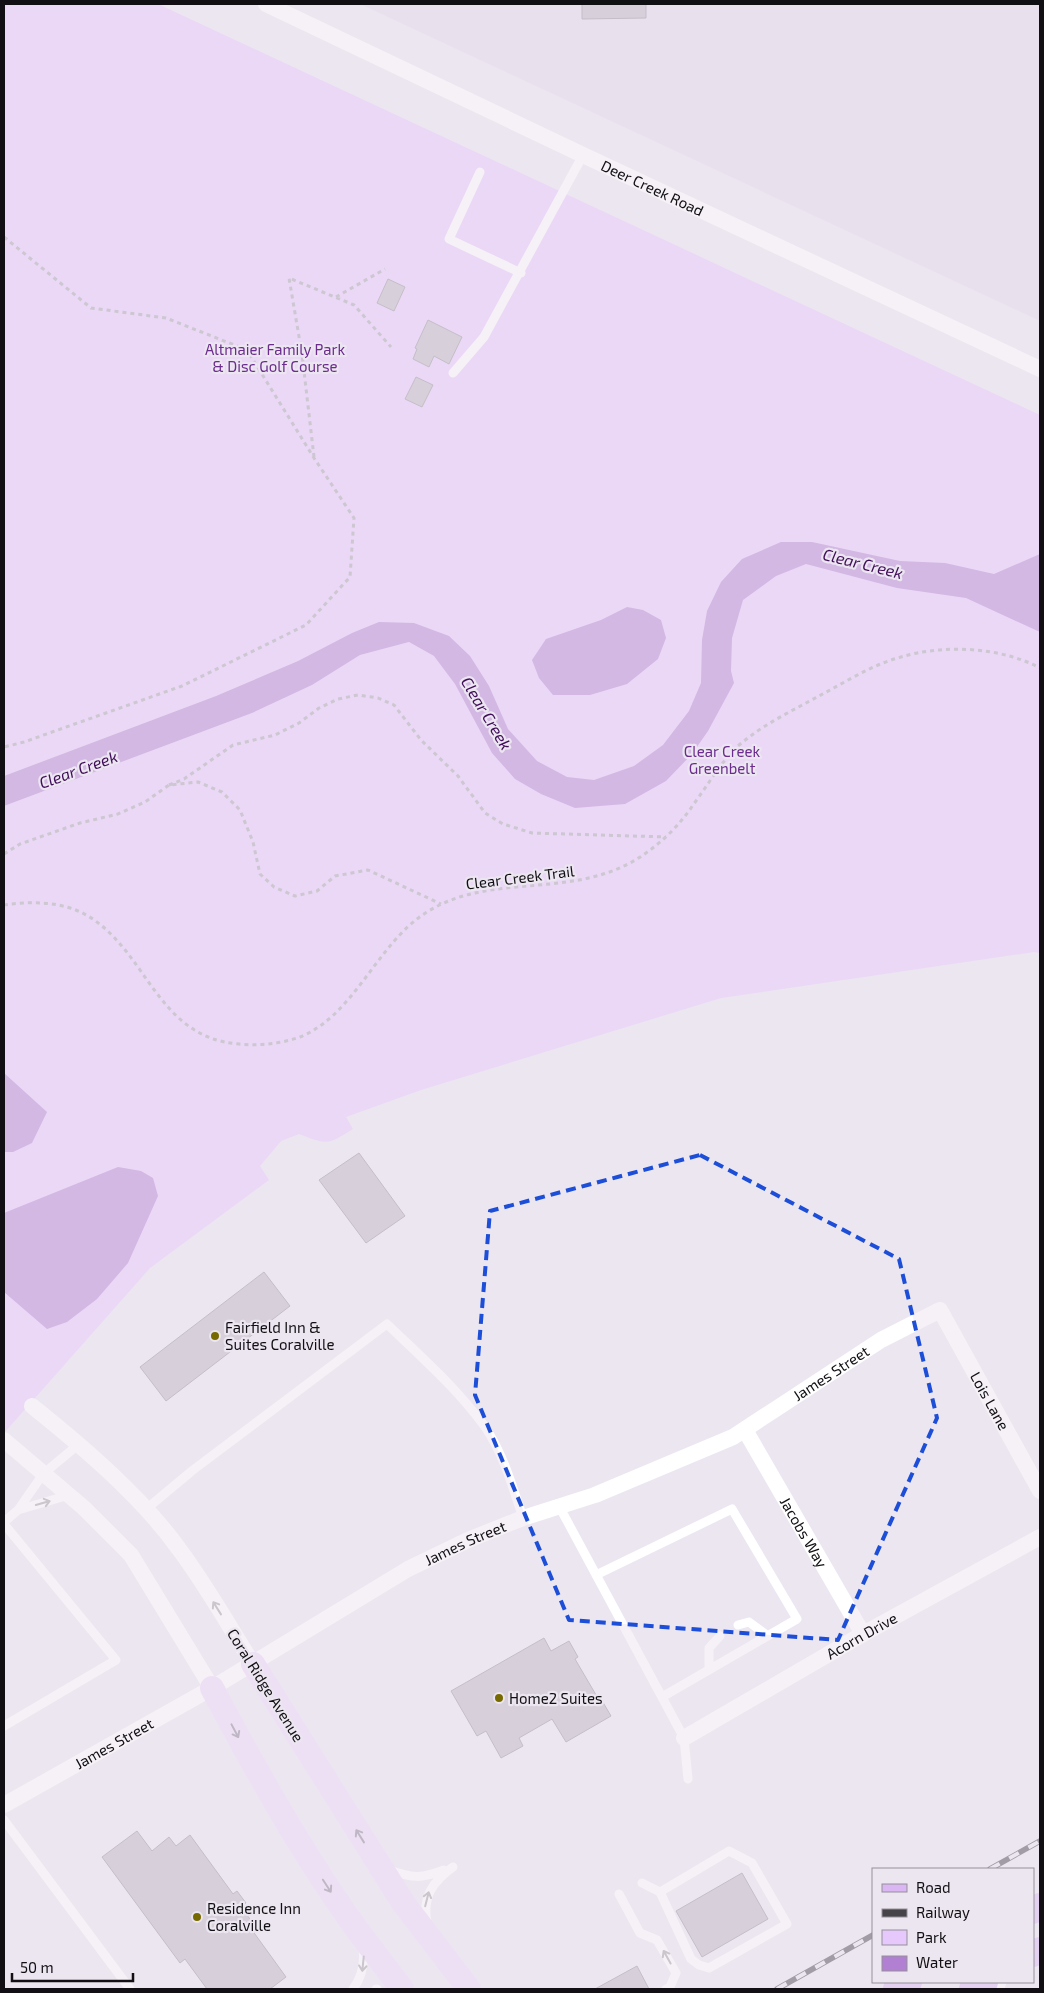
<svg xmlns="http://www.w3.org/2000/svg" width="1044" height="1993" font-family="'Exo 2',sans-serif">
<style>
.built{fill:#e4daeb}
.green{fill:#e7c8fd}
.water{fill:#b280d3}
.building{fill:#bcb7c0;stroke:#938e97}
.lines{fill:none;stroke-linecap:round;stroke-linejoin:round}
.path{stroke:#a6a2aa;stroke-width:3;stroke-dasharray:4 4;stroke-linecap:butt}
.lane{stroke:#fff;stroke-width:9}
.street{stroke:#fff;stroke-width:16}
.secondary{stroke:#eddaf9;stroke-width:24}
.primary{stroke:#dab6f2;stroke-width:26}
.rail-casing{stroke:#464349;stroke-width:5.5}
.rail{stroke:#ece6f1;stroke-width:4;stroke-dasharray:11;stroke-linecap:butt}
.oneway{stroke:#a09fa1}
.oneway2{stroke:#8a7f92}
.marked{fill:none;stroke:#1d4ed8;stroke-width:4;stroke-dasharray:10 6;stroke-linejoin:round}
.poi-dot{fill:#766900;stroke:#ece6f1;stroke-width:2}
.labels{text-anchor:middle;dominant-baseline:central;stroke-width:4.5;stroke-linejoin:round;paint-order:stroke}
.street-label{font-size:15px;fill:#110f13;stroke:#ece6f1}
.park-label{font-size:15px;fill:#6b2c8e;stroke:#ece6f1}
.poi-label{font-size:15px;fill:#110f13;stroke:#ece6f1;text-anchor:start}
.water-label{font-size:16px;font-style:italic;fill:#400d59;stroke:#ece6f1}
</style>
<rect width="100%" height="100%" fill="#ece6f1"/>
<path class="built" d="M360,4H1040V321Z"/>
<path class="green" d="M4,4H158L1040,415V953L1034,952L721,998L421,1090L346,1117L353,1129C327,1145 328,1145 299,1134L281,1141L260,1166L269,1180L150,1268L4,1433V806L252,713L312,685L360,655L409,642L434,656L449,636L352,633L298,661L216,696L4,776Z"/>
<path class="water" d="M781,542H812L900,561L945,563L994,574L1040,554V632L966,598L897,588L806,564L776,576L743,600L732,638L731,671L734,683L708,731L692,754L666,781L625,804L575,808L541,794L515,779L492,753L455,684L434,656L409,642L360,655L312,685L252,713L4,806V776L216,696L298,661L352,633L379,622L414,623L449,636L470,656L489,686L508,729L537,761L567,777L594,780L634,766L663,745L689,711L701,683L702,640L707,611L721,582L742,559Z
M627,607L643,610L661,620L666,638L658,659L627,684L590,695H553L539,678L532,660L546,639L601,620Z
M4,1073L47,1112L32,1143L13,1152H4Z
M118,1167L141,1171L153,1178L158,1196L128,1263L97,1299L67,1322L47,1329L4,1292V1213Z"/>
<path class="building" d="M582,4H646V18L582,19Z
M388,279L405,287L394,311L377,303Z
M428,320L462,337L449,364L434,356L429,367L413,359L417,349L415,348Z
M416,377L433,385L422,407L405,399Z
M359,1153L405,1216L366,1243L319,1180Z
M264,1272L290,1306L166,1401L140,1367Z
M544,1638L551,1651L569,1641L578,1657L575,1659L599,1700L601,1699L611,1716L566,1742L552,1719L519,1738L523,1746L501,1758L486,1731L477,1736L451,1691Z
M137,1831L152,1851L169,1837L176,1846L190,1835L233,1894L237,1891L246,1903L241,1907L256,1927L252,1930L286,1977L270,1989H207L185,1959L180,1963L102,1857Z
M742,1873L768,1919L702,1957L676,1911Z
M637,1966L649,1989H595Z"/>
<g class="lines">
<path class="path" d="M4,237L91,308L166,318L247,350L314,458L354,518L350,577L306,625L182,686L24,742L4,747
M336,297L385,269
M314,457L302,354L289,278L354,305L391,347
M169,785L184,779L233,745L275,735L299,723L319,708L338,699L358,695L378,698L394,705L421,740L458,776L485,813L503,824L532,833L666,837
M4,854L20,844L80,823L118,814L145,802L169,785L198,782L222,792L240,810L253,842L260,874L274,887L295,896L317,891L335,876L368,870L441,904
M4,905C31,901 63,901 88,916C148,952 157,1038 239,1044C259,1046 280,1044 300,1037C355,1015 377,943 427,912C489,873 564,898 630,863C654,850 678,828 693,805C708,785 720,763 738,746C762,725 790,712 817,697C844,683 871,665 901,657C944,644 1001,647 1040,668"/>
<path class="lane" d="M480,172L449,239L521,273
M453,373L484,337L583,155
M559,1506L684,1738L688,1779
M18,1510L69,1495
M145,1510L193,1470L387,1324C421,1357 457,1388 485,1427C503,1453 513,1488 523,1518
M4,1522L18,1510L43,1474L79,1444
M4,1524L116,1660L4,1726
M596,1575L732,1509L797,1619L662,1697
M738,1625L749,1622L768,1636
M709,1670V1648L720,1636
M4,1820L130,1989
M389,1870C412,1878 421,1879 444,1870
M642,1883L660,1892L729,1851L752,1863L787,1924L709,1968L699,1965L691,1959L660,1892
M619,1894L640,1933L657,1940L676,1973L670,1987L666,1989
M427,1922C422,1897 433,1881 453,1867
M353,1989C362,1977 365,1964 363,1948
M376,1989H377
M1000,1989L1002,1982"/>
<g class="street">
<path id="s1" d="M266,4L583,155L1040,369"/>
<path d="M32,1406C82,1446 142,1497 179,1549C206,1585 229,1626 253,1664"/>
<path id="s2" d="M745,1430L863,1634"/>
<path d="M4,1440L84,1508L131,1555L212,1688"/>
<path id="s3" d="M684,1738L863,1634L1040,1537"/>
<path id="s4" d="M4,1805L212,1688L408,1569L468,1540L523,1518L595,1495L733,1437L881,1340L940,1310L1040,1491"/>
</g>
<path class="secondary" d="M253,1664L404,1904L469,1989
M212,1688C252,1763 293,1837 341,1907C360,1935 382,1962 402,1989"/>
<path class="primary" d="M1033,1911L1040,1906
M1033,1954L1040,1950
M896,1989L909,1982
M972,1989L985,1982"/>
<defs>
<path id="rail" d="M990,1869L1040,1841
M777,1989L873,1935"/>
</defs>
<use href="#rail" class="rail-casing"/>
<use href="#rail" class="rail"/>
</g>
<defs><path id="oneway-shaft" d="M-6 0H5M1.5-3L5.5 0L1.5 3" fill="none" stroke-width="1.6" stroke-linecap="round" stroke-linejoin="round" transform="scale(1.25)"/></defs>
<g class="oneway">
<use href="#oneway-shaft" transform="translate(43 1503) rotate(-16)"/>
<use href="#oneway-shaft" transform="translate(217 1608) rotate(-122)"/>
<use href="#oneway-shaft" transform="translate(427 1899) rotate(-76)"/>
<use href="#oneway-shaft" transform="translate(667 1957) rotate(-119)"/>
<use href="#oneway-shaft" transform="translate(363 1964) rotate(96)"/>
</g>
<g class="oneway2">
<use href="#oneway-shaft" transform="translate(235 1731) rotate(62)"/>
<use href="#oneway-shaft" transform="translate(360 1836) rotate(-122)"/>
<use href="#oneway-shaft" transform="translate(327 1886) rotate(57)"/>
</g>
<path d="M0 0H1044V1993H0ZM700,1155L899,1259L937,1418L838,1640L569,1620L475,1395L490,1211Z" fill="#ece6f1" fill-opacity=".55" fill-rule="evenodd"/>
<path class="marked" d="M700,1155L899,1259L937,1418L838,1640L569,1620L475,1395L490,1211Z"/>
<g class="poi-dot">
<circle cx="215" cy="1336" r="5"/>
<circle cx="499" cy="1698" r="5"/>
<circle cx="197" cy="1917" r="5"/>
</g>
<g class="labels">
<g class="street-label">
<text stroke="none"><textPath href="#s1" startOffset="428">Deer Creek Road</textPath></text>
<text transform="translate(520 877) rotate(-7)">Clear Creek Trail</text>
<text stroke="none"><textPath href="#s4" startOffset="936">James Street</textPath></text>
<text stroke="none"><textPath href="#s4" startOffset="1166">Lois Lane</textPath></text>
<text stroke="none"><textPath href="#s2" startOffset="118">Jacobs Way</textPath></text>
<text stroke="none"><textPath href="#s4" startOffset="531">James Street</textPath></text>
<text stroke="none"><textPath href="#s3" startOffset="205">Acorn Drive</textPath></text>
<text transform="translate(266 1685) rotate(58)">Coral Ridge Avenue</text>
<text stroke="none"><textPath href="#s4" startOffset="126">James Street</textPath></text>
</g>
<g class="park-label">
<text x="275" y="349">Altmaier Family Park<tspan x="275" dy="17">&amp; Disc Golf Course</tspan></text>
<text x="722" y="751">Clear Creek<tspan x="722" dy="17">Greenbelt</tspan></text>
</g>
<g class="poi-label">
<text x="225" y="1327">Fairfield Inn &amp;<tspan x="225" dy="17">Suites Coralville</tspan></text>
<text x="509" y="1698">Home2 Suites</text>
<text x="207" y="1908">Residence Inn<tspan x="207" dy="17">Coralville</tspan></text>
</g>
<g class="water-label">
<text transform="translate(863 563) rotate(14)">Clear Creek</text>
<text transform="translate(487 713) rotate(59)">Clear Creek</text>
<text transform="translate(78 769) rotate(-20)">Clear Creek</text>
</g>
</g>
<rect width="1044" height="1993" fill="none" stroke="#110f13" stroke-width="10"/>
<rect x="872" y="1868" width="162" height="115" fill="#ece6f1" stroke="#949098"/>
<rect x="882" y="1884" width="25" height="8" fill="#dab6f2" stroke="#949098"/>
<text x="916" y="1893" font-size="15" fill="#110f13">Road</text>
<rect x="882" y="1909" width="25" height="8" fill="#464349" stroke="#949098"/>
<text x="916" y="1918" font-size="15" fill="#110f13">Railway</text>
<rect x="882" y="1930" width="25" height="15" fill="#e7c8fd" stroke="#949098"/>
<text x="916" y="1943" font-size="15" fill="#110f13">Park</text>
<rect x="882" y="1956" width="25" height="15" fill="#b280d3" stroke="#949098"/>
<text x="916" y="1968" font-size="15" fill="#110f13">Water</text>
<path d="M12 1973v8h121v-8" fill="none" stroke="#110f13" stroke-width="2.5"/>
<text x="20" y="1973" font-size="15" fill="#110f13" stroke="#ece6f1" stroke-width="4" paint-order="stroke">50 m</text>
</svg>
